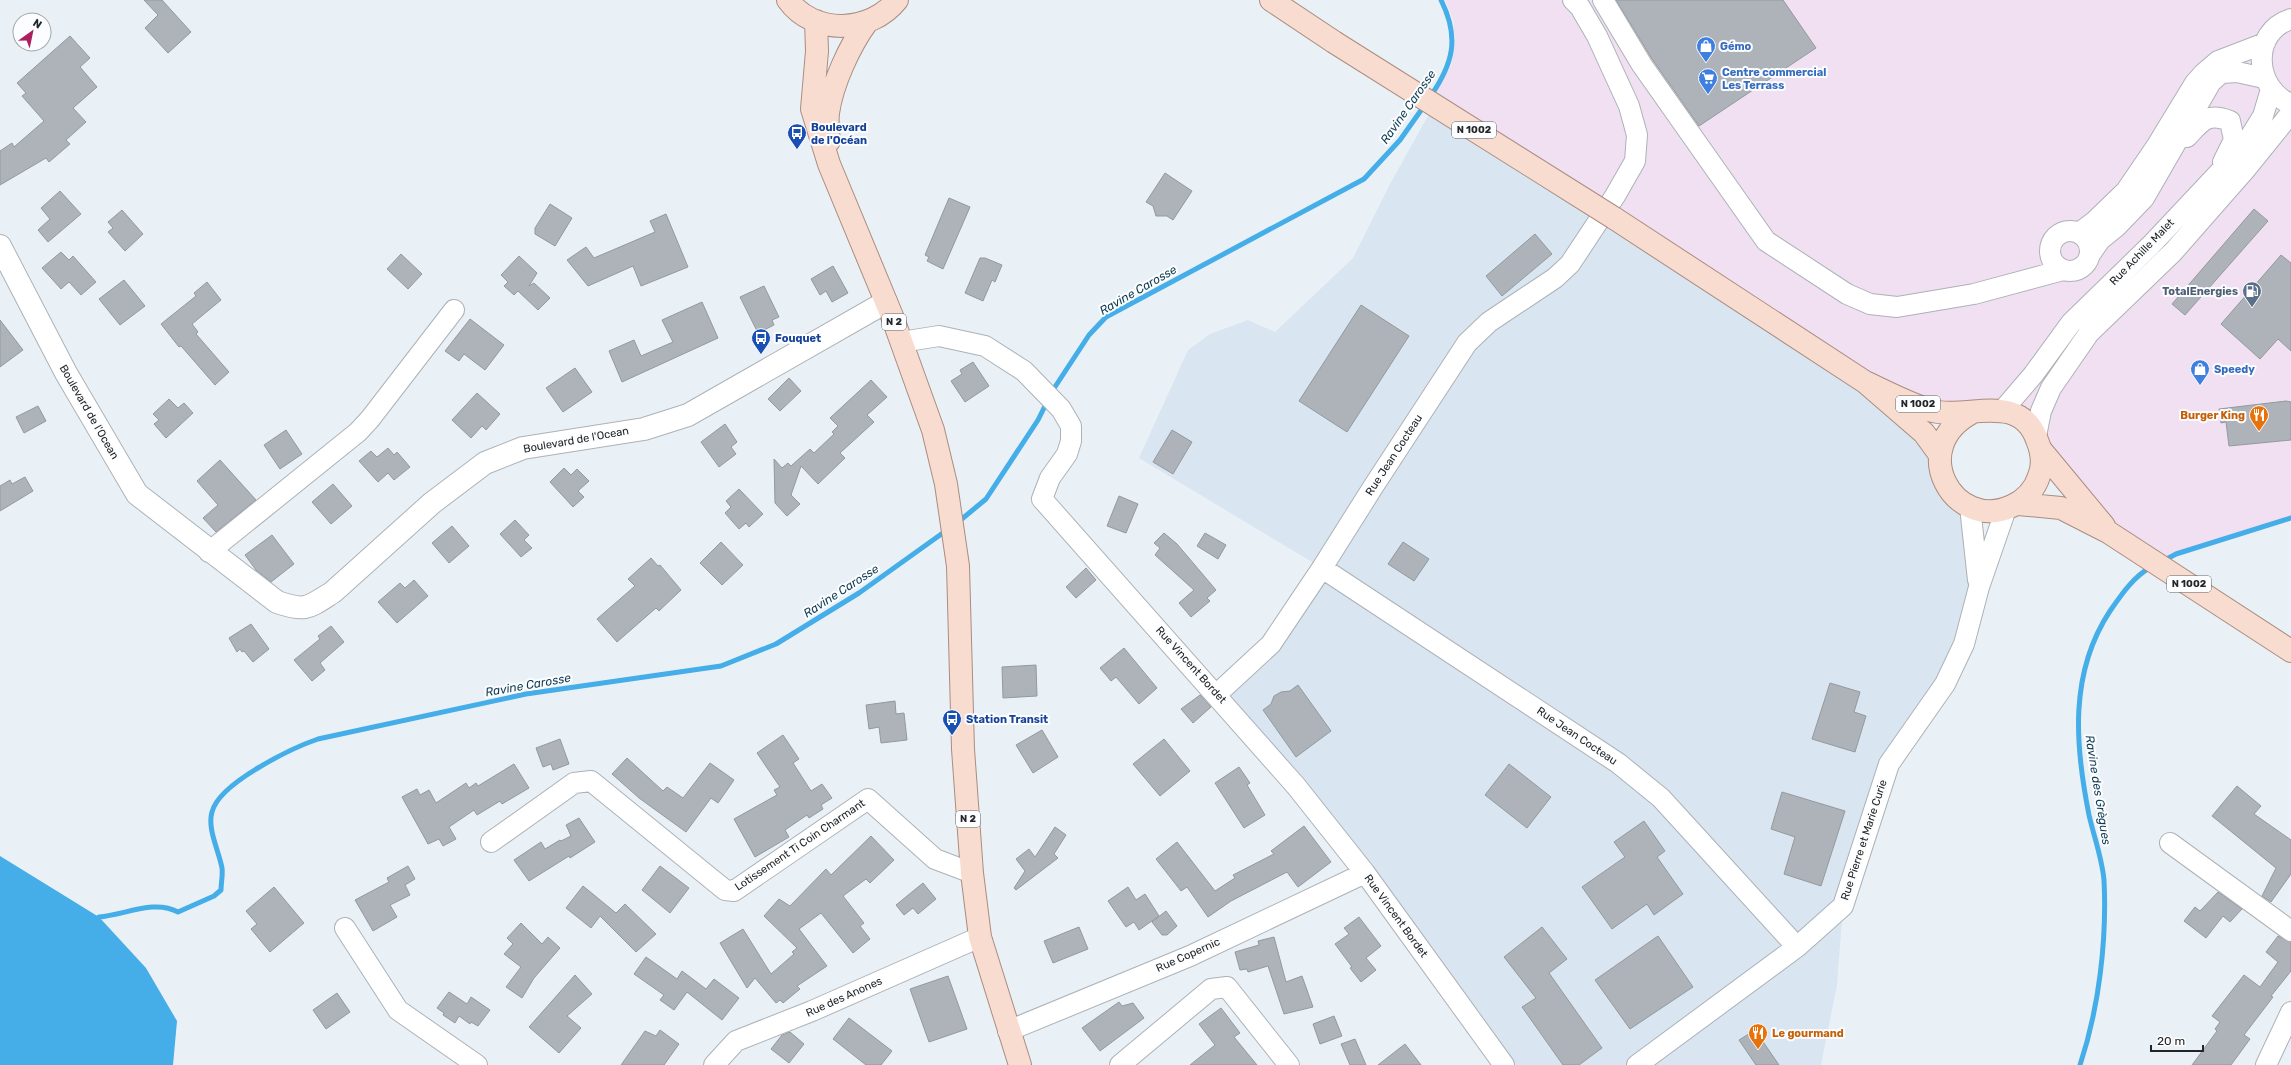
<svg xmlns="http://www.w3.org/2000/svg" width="2291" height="1065" font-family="Rubik,sans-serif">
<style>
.commercial{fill:#f0e0f2}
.built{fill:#d9e5f0}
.water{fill:#45ade8}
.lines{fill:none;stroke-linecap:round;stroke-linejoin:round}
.stream{stroke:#45ade8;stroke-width:5}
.building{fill:#adb3b8;stroke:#93999d}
.street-casing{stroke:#acb2b7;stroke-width:22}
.secondary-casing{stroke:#acb2b7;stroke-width:24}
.primary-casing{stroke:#aa8c81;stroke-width:24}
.street{stroke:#fff;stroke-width:20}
.secondary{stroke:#fff;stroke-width:22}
.primary{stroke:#f8dcd0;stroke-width:22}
.primary-bridge-casing{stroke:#aa8c81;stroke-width:24;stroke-linecap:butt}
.primary-bridge{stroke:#f8dcd0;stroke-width:22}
.labels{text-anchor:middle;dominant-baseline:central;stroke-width:4;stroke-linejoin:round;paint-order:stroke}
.shield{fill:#fcfdfe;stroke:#646668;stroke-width:1}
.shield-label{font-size:10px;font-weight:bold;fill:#232527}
.shop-label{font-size:11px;font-weight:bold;fill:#366cbe;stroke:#fcfdfe;text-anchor:start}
.transit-label{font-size:11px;font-weight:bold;fill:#164399;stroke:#fcfdfe;text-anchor:start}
.street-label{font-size:11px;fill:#232527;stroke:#fcfdfe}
.service-label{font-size:11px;font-weight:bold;fill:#4e5e75;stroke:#fcfdfe;text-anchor:end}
.food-label{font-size:11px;font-weight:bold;fill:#c56008;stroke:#fcfdfe;text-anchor:end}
.water-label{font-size:12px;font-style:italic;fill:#0f3b53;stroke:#fcfdfe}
</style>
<rect width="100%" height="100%" fill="#eaf1f6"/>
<path class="commercial" d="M1445,0H2291V518L2177,554L2166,559L2108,532L2028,425L1865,382L1436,93L1452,64L1455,42L1453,19Z"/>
<path class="built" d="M1434,105L1865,382L1940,468L1982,510L1979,587L1964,644L1889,764L1843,906L1837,985L1821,1065H1502L1217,694L1322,568L1139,458L1188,350L1210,334L1248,320L1275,332L1353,258L1390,184Z"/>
<path class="water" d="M0,856L99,917L146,968L177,1021L173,1065H0Z"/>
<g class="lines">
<path class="stream" d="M1430,97C1453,64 1460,38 1441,0
M1051,393L1089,335L1106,317L1364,179L1400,140L1424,106
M957,523L986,499L1038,420L1048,400
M2163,561L2176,554L2291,518
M99,917C125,915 154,899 178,912L214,896L221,890C221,883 223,875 222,868C219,851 207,829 212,812C219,783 292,748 318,739L526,694L721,666L776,644L859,593L947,530
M2080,1065C2099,1008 2107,940 2104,880C2102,858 2094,837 2089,815C2075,745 2069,673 2110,611C2121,595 2133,577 2151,567"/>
</g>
<path class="building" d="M144,0H162L191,32L168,53L145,28L158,15Z
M1616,0H1783L1816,48L1699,126L1652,59Z
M70,36L90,58L80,67L97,87L73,108L86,122L66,140L70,144L49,162L46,158L0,185V151L12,143L14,147L44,121L22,96L26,93L17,83Z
M1165,173L1192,191L1173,220L1167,216H1156L1153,206L1146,202Z
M60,191L81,214L48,242L38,230L50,219L41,208Z
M949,198L970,207L943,269L927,261L929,257L925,255Z
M550,204L572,218L555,246L535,234V228Z
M2254,209L2268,221L2185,315L2172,304Z
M122,210L143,234L125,251L108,232L113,228L108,222Z
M666,214L688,267L641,286L633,266L588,286L567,260L586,247L594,258L655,232L650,221Z
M1535,234L1552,254L1502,296L1486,276Z
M61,252L69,260L73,256L96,282L81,295L69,282L61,289L42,268Z
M401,254L422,274L408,289L387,269Z
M2281,255L2291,263V351L2278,339L2260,359L2221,324Z
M519,256L537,273L529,286L534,283L550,298L538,310L518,291L514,295L504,286L508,282L501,275Z
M980,258H985L1002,265L995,282L992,280L983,301L965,293Z
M833,266L848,293L832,302L826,291L820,295L811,279Z
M124,280L145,306L120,325L99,299Z
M207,282L221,300L192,324L198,332L196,334L229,372L215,385L181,346L179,347L161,324L196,296L194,293Z
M764,286L779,317L772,320L774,325L758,333L740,297Z
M702,302L718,338L622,382L609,351L634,340L641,356L673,342L662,320Z
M1361,305L1409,336L1347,432L1299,401Z
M470,319L504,345L485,370L464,354L459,361L445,351Z
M0,320L23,350L0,367Z
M973,362L989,386L965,402L951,381L962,374L960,370Z
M575,368L592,392L563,412L546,388Z
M789,378L801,391L780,411L768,399Z
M871,380L887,397L867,415L874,422L840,453L845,458L818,484L801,466L791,495L800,504L787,516L775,503L774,459L782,468L788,463L791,466L810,449L814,453L834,434L832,432L838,426L830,418Z
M477,393L500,414L486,430L482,426L471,438L452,420Z
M169,399L178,408L184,403L193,413L166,438L154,424L159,420L153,414Z
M2286,401L2291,402V440L2229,446L2226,422L2221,423L2219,409Z
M38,406L46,421L24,433L16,417Z
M725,424L737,442L731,447L736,454L719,467L701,442Z
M286,430L302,454L280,469L264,445Z
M1172,430L1192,442L1173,474L1153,462Z
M388,448L394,455L397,452L410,467L394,480L388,473L378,482L359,461L371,451L377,457Z
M220,460L256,500L216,532L203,518L218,505L197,481Z
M564,468L571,475L577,469L589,481L578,491L584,497L573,507L550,482Z
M25,477L33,491L0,511V486L10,480L12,484Z
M333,484L352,506L331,524L312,502Z
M739,489L763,514L749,527L746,523L739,529L725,513L731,507L726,501Z
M1119,496L1138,504L1126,533L1107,526Z
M515,520L529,535L524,540L532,548L521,557L500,534Z
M452,526L469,546L449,563L432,543Z
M1164,533L1177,544L1216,590L1207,598L1210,601L1191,617L1179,603L1194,590L1155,555L1160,548L1154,543Z
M1205,533L1226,545L1218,559L1197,546Z
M272,535L294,564L271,582L256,570L245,555Z
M721,542L743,565L722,585L700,563Z
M1403,542L1429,559L1414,581L1388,564Z
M651,558L658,566L660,565L681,590L659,611L656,608L617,642L597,619L635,586L628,579Z
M1086,568L1096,580L1076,598L1066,587Z
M414,580L428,596L397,623L378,602L400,583L405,588Z
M251,624L269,649L253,662L244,651L242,652L240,649L237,652L229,638Z
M331,626L344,642L320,663L325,670L312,681L294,660L320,639L318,636Z
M1124,648L1157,688L1139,704L1116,677L1111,681L1100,668Z
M1036,665L1037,696L1003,698L1002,667Z
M1830,683L1860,692L1854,712L1866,716L1855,752L1812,739Z
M1298,685L1331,731L1296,757L1263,710L1271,704L1274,696L1281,692L1290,691Z
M1200,695L1211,707L1193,723L1181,709Z
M895,701L896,714L904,713L907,740L881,743L879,727L869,729L866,705Z
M1042,730L1058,757L1033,773L1016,745Z
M783,735L799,759L793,763L811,791L822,784L832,798L821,805L823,809L809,818L807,815L785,830L789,837L755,857L734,819L777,795L774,790L780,787L757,753Z
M560,739L569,764L553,770L551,764L543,767L536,748Z
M1164,739L1190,771L1160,796L1133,764Z
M627,758L663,791L667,787L683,798L710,763L734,780L718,803L711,798L686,832L639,798L612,774Z
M514,764L529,788L502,804L500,801L477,815L474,810L449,827L456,839L443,846L439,839L428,844L402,797L417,789L420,795L429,790L436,803L466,783L469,788L476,783L478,786Z
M1509,764L1551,797L1527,828L1485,795Z
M1239,767L1250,783L1247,785L1265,815L1244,828L1215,783Z
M2237,786L2261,806L2254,814L2291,840V874L2271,902L2262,896L2276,868L2212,816Z
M1782,792L1845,811L1821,886L1784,874L1795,837L1771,829Z
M579,818L595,842L570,858L569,856L529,881L514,860L541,842L545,849L560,840L561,841L571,836L566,825Z
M1644,821L1665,851L1657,857L1683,894L1654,915L1647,904L1612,929L1582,887L1625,857L1614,842Z
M1304,826L1331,862L1298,887L1287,872L1231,901L1208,917L1187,887L1181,891L1156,859L1177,842L1215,891L1235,878L1233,875L1274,854L1271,851Z
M1055,827L1066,835L1054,854L1058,858L1016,890L1014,888L1025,871L1016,859L1029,849L1035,857Z
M871,836L894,860L870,883L866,879L843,896L864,923L860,926L870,939L853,953L821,913L799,929L827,966L797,986L800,989L783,1003L780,1000L776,1003L755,978L747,988L720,943L743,929L771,974L794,954L792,952L797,948L764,916L779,899L790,906L826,869L831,875Z
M408,866L415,879L405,885L410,895L390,905L397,917L373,931L355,900L389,882L387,878Z
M660,866L689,888L670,913L642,890Z
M923,883L936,899L918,914L913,908L904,915L896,905Z
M583,886L616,913L625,904L656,934L636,952L600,916L591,928L566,908Z
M274,887L304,923L270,952L251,929L257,924L246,911Z
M1128,887L1136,900L1145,894L1159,916L1139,930L1134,922L1126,927L1108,901Z
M2218,892L2242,909L2230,922L2223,916L2206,938L2184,921L2195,907L2200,911Z
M1166,911L1177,926L1167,935H1162L1152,922Z
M1359,917L1381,946L1366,958L1376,970L1361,982L1350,968L1352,967L1335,944L1349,934L1344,928Z
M521,923L542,944L548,937L560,948L534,978L522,998L506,987L521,967L504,954L513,944L507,938Z
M1079,927L1088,949L1053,963L1044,941Z
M1542,927L1567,959L1549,973L1602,1048L1579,1065H1563L1522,1007L1536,998L1504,957Z
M1658,936L1693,987L1630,1029L1595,980Z
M2278,936L2291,942V971L2271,996L2273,997L2244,1035L2250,1039L2231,1065H2192L2217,1031L2215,1029L2220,1022L2212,1016L2244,975L2260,987L2278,962L2266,952Z
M1274,937L1286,982L1302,976L1313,1007L1284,1014L1268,966L1248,972L1247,969L1240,970L1235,952L1259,945L1258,941Z
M646,957L677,979L682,971L706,989L714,979L739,998L722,1020L687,992L674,1010L660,1000L664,995L634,974Z
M575,975L592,994L567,1016L581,1028L559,1053L529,1027Z
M948,976L967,1029L929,1042L910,989Z
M449,992L467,1004L471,997L490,1010L478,1026L471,1022L470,1024L459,1016L455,1023L443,1015L444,1013L437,1008Z
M337,993L350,1012L326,1029L313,1010Z
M1119,1002L1122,1006L1133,1003L1144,1018L1100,1051L1082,1028Z
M1221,1008L1240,1033L1234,1037L1257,1065H1190L1215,1045L1199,1024Z
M1334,1016L1342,1036L1320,1044L1313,1024Z
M849,1018L892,1051L881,1065H866L833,1039Z
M660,1030L679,1044L664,1065H621L645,1031L656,1036Z
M1755,1030L1779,1065H1756L1739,1040Z
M790,1032L804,1044L789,1063L771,1049L782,1035Z
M1355,1039L1366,1065H1350L1341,1044Z
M1405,1044L1421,1065H1378Z"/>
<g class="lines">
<defs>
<path id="street" d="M1603,0L1642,65L1766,241L1847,294L1870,304L1897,307L1974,294L2063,270
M2291,19C2250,32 2254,89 2291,104
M2187,137C2202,121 2207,112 2230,121L2234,140L2223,162
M2050 251a20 20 0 1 1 40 0a20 20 0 1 1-40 0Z
M2079,233L2095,221L2126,191L2156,147L2195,83L2204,73L2218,61L2265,43
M2091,253L2100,240L2116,227L2144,198L2211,82L2221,73L2237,72L2264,78
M901,342L939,336L985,346L1024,371L1061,409L1071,426V441L1067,454L1050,478L1042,499L1296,786L1365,873L1504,1065
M2003,410L2033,375L2071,323L2151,245L2245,145L2263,116L2271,89
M2036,436L2041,411L2051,388L2089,333L2173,252L2245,170L2291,113
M1970,507L1978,580
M209,552L358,432L370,419L454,310
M1322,568L1618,763L1661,798L1797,947
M1217,694L1271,644L1322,568L1373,487L1467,343L1489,322L1555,278L1570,264L1615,196L1635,161L1637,135L1629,106L1597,36L1580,7L1573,0
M491,842L574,783L591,781L725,890L734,891L868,799L935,859L972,873
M2170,843L2291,931
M345,928L398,1010L477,1065
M1008,1031L1190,956L1365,873
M714,1065L736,1041L812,1011L980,937
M1120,1065L1211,989L1227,987L1289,1065
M1637,1065L1797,947L1843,906L1889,764L1945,684L1964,644L1979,587L2006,509
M2266,1065L2291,1012"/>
<path id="secondary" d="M0,246L66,373L137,494L277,602C306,612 308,608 333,592L432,503L485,463L523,448L644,429L688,415L886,302"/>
<path id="primary" d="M788,0C814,36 871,33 897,0
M1271,0L1334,42
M816,21L817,51L812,109L829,164L892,316L933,430L946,484L958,566L963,749L972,873L980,937L1020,1065
M829,141C828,132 827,122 828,113C832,84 850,45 867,22
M1614,218L1865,382L1924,433L1940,455
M1865,382C1885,391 1918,409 1938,412C1973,417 2021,394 2037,440C2042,452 2044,464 2039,476C2035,489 2025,500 2012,506C1954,533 1905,447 1973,412
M2041,450L2104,526
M2018,504L2061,508L2108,532L2291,651"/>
</defs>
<use href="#street" class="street-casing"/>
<use href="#secondary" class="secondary-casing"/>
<use href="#primary" class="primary-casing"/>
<use href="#street" class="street"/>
<use href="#secondary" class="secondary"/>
<use href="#primary" class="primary"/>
<defs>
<path id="primary-bridge" d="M1334,42L1614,218"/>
</defs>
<use href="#primary-bridge" class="primary-bridge-casing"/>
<use href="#primary-bridge" class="primary-bridge"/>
</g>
<defs>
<symbol id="shop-pin" viewBox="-11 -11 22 30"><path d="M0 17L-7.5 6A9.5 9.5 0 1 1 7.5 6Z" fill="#3f7fe0" stroke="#fcfdfe"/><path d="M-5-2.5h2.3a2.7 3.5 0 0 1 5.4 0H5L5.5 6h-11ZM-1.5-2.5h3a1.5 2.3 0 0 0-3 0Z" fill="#fff"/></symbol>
<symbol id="supermarket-pin" viewBox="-11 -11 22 30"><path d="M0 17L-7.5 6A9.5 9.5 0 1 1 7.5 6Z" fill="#3f7fe0" stroke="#fcfdfe"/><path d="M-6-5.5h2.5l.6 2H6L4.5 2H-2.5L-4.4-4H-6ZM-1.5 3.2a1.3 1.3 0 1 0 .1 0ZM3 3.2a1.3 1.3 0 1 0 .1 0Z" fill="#fff"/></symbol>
<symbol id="bus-pin" viewBox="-11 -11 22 30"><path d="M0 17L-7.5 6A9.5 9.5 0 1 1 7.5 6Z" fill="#1a4fb4" stroke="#fcfdfe"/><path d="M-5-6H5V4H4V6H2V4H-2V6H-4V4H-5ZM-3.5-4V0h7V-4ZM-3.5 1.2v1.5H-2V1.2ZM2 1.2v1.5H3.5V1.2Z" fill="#fff"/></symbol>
<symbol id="fuel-pin" viewBox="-11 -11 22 30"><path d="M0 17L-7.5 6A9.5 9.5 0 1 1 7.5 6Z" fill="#5c6f8a" stroke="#fcfdfe"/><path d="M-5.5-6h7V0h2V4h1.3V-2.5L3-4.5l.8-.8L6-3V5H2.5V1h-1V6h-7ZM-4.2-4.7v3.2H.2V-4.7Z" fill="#fff"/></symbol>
<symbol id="restaurant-pin" viewBox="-11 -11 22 30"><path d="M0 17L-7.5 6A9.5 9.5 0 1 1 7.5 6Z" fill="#e8710a" stroke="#fcfdfe"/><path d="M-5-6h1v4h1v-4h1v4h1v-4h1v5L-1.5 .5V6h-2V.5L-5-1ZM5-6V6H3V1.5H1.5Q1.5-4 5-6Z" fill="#fff"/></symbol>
</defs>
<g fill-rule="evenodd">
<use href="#shop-pin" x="1695" y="35" width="22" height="30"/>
<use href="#supermarket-pin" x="1697" y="67" width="22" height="30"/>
<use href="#bus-pin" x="786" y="122" width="22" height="30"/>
<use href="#fuel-pin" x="2241" y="280" width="22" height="30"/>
<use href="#bus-pin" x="750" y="327" width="22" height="30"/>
<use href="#shop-pin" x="2189" y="358" width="22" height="30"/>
<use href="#restaurant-pin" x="2248" y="404" width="22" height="30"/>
<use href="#bus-pin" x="941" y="708" width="22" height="30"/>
<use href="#restaurant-pin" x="1747" y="1022" width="22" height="30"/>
</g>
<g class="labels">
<g class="shield">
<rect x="1452" y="122" width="44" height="16" rx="3"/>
<rect x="882" y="314" width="24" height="16" rx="3"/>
<rect x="1896" y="396" width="44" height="16" rx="3"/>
<rect x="2167" y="576" width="44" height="16" rx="3"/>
<rect x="956" y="811" width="24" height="16" rx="3"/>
</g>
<g class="shield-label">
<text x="1474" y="130">N 1002</text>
<text x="894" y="322">N 2</text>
<text x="1918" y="404">N 1002</text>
<text x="2189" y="584">N 1002</text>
<text x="968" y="819">N 2</text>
</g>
<g class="shop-label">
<text x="1720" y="46">Gémo</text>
<text x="1722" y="72">Centre commercial<tspan x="1722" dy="13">Les Terrass</tspan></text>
<text x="2214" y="369">Speedy</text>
</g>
<g class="transit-label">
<text x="811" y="127">Boulevard<tspan x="811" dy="13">de l'Océan</tspan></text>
<text x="775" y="338">Fouquet</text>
<text x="966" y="719">Station Transit</text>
</g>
<g class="street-label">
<text transform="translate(2142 252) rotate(-46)">Rue Achille Malet</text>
<text transform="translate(89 412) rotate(60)">Boulevard de l'Ocean</text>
<text transform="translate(576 440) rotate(-10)">Boulevard de l'Ocean</text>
<text transform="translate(1394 455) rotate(-57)">Rue Jean Cocteau</text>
<text transform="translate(1191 665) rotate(48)">Rue Vincent Bordet</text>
<text transform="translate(1577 736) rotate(34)">Rue Jean Cocteau</text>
<text transform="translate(1864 840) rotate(-72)">Rue Pierre et Marie Curie</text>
<text transform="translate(800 845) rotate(-34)">Lotissement Ti Coin Charmant</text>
<text transform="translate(1396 916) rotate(54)">Rue Vincent Bordet</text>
<text transform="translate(1188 955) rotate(-24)">Rue Copernic</text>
<text transform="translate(844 997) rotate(-24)">Rue des Anones</text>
</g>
<g class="service-label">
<text x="2238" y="291">TotalEnergies</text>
</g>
<g class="food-label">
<text x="2245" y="415">Burger King</text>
<text x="1772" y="1033" text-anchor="start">Le gourmand</text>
</g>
<g class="water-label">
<text transform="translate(1408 107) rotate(-55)">Ravine Carosse</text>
<text transform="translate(1138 290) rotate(-30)">Ravine Carosse</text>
<text transform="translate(841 591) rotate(-33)">Ravine Carosse</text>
<text transform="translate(528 685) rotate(-10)">Ravine Carosse</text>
<text transform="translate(2098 790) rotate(81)">Ravine des Grègues</text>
</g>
</g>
<g transform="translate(32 32) rotate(33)"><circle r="19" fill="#fcfdfe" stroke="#a5a7a8"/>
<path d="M0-3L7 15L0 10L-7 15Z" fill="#ab1f5e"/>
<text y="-6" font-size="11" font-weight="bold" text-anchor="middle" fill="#232527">N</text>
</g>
<path d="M2151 1045v6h52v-6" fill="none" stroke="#232527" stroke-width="2"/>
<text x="2157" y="1045" font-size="12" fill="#232527" stroke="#fcfdfe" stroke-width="3" paint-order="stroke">20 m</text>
</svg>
